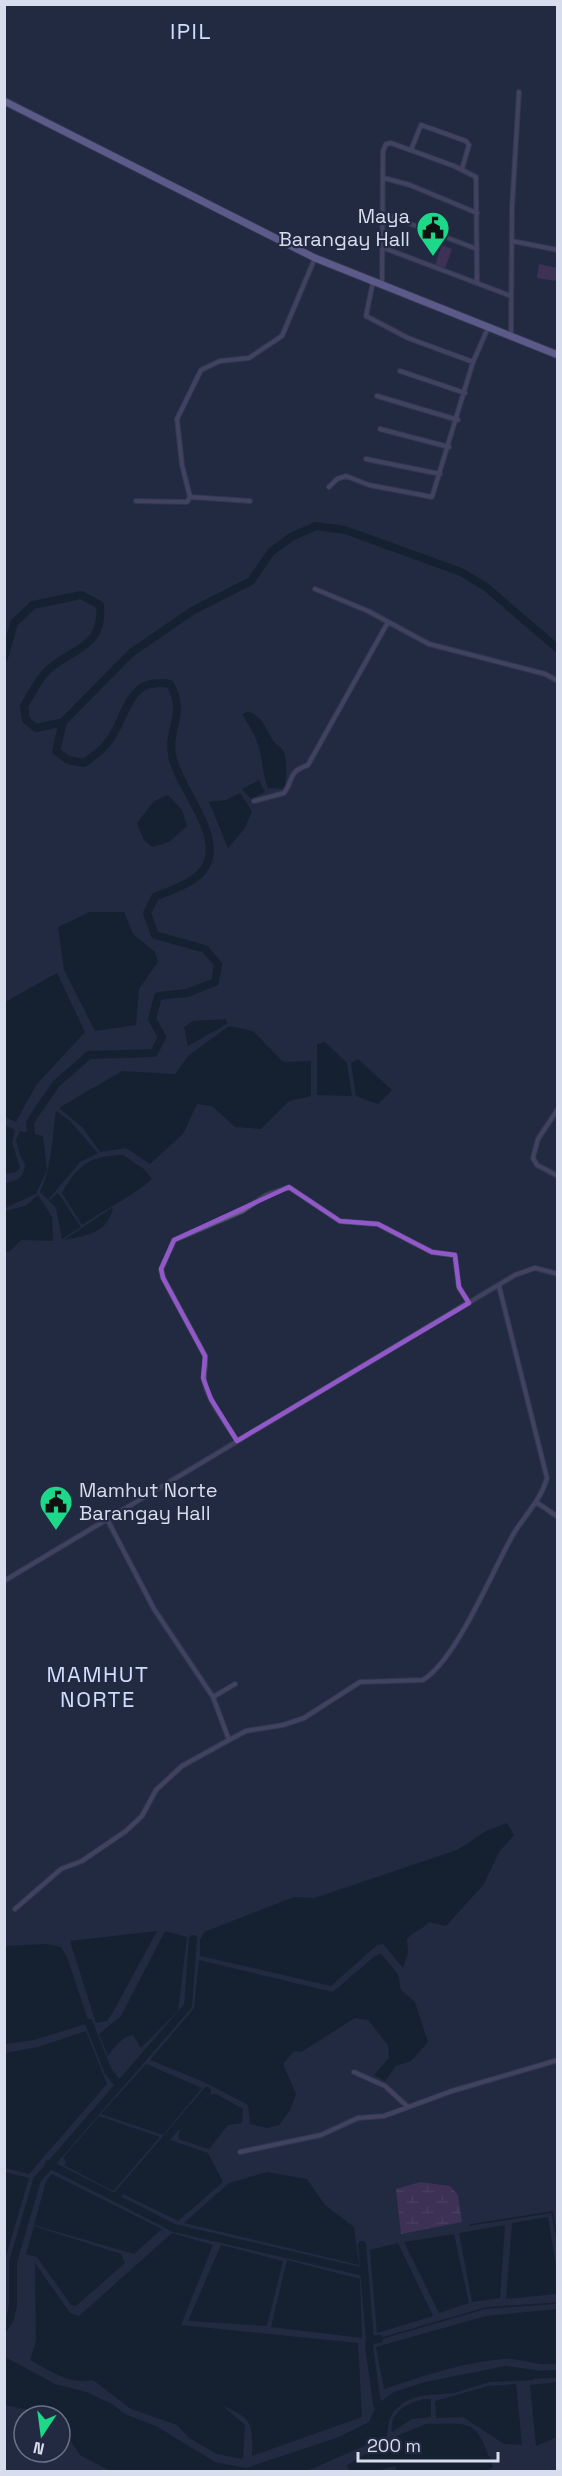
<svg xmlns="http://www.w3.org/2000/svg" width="562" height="2476" font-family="'Space Grotesk',sans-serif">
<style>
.green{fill:#5e3b6e}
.wetland{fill:url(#wetland-marsh)}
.water{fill:#05151b}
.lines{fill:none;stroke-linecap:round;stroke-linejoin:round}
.stream{stroke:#05151b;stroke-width:1.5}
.river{stroke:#05151b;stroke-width:8}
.minor-casing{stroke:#3f475d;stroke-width:6}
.primary-casing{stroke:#3f475d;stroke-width:9}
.minor{stroke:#666085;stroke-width:4}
.primary{stroke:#a294df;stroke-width:7}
.marked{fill:none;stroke:#9258ca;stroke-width:4.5;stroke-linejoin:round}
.labels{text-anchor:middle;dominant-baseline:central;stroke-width:4.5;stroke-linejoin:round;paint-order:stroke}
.poi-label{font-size:20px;fill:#d7dded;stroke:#222a42;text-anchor:end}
.quarter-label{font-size:22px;letter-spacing:1.5px;fill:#d1ddfd;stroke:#222a42}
</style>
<defs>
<pattern id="wetland-marsh" width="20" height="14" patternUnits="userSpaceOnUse" patternTransform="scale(1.5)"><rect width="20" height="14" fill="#5e3b6e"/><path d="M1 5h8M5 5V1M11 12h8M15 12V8" fill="none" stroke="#745783"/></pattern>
</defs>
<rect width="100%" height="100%" fill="#222a42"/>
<path class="green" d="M442,245L452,249L445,268L435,265Z
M539,264L557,268V281L537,278Z"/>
<path class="wetland" d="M420,2182L450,2186L458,2195L462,2222L401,2234L396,2189Z"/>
<path class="water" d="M247,712C262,713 267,732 274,742C277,745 283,749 284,752C287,760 287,781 284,789L268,788C262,774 263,760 258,745C255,734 248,724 242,714Z
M259,780L265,792L251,799L242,789Z
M240,793L252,811L245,828L228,848L209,802L226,800Z
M168,795L182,810L187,826L169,842L152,847L144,840L137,823L154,801Z
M90,912H124L133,934L155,952L158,962L139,989L136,1025L95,1031L64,970L58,927Z
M57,973L85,1032L36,1085L16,1122L5,1117V1002Z
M226,1019L227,1024L188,1046L184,1027L193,1021Z
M229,1026L253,1031L283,1062L311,1061V1096L289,1101L261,1129L235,1127L212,1106L197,1104L183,1134L150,1164L126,1148L100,1152L83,1128L59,1108L122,1071L175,1074L188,1056Z
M325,1042L347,1063L352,1096L317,1095V1044Z
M358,1059L392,1090L378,1104L356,1096L351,1063Z
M56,1111L69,1120L98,1153L80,1162L48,1200L40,1192C52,1167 52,1138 56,1111Z
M4,1125L15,1130L12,1142L20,1168L16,1172L5,1174Z
M20,1131L43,1136L47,1170L36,1194L5,1208V1183C18,1181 24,1177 25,1164L20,1155L16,1140Z
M123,1155L145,1170L152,1179C132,1197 105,1209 82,1225L62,1193C78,1164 90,1156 123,1155Z
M58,1193L81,1227L62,1239L56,1208L49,1201Z
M38,1195L52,1217L53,1241L21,1240L10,1251L5,1252V1211L25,1206Z
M113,1207C108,1233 88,1235 64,1240Z
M507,1823L514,1835L499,1852L484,1884L446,1926L429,1922C422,1930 414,1931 407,1939L408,1953L403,1968L383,1944L377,1945L331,1986L200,1956V1940L204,1932L294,1897L314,1898L457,1850L486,1831Z
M157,1931L113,2012L107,2021L96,2023L70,1941Z
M165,1931L187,1937L178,2011L141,2048L133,2035C121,2037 115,2047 108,2056L99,2034L121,2016Z
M46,1944L61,1947L67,1957L89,2023L34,2040L5,2044V1946Z
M381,1954L398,1974L401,1990L415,2002L428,2042L411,2061L396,2066L385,2081L374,2075L389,2058L388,2045L368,2020L355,2018L301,2052L294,2051L283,2064L296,2094L290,2110L279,2125L267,2128L250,2124L248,2105L204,2082L150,2060L194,2008L199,1960L333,1992L376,1955Z
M86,2031L107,2084L29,2174L5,2168V2053L38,2047Z
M146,2064L202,2088L163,2135L101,2114Z
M210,2094H216L243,2109L242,2123L228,2125L209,2149L178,2139L180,2128Z
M99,2116L160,2137L113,2191L64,2165L66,2162L63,2158Z
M170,2140L208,2153L223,2182L178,2221L123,2194Z
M5,2172L29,2178L5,2260L4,2172Z
M267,2172L307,2179L325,2205L354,2227L359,2265L184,2223L229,2183Z
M52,2174L162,2229L134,2254L34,2225L46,2181Z
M548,2217L557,2273V2294L506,2299L512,2223Z
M505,2225L500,2298L472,2302L459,2233Z
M34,2226L121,2254L125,2263L76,2306L71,2305L37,2257L26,2254Z
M172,2233L213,2245L181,2325L358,2343L362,2417L252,2456C253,2425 253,2418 223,2406L245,2425L243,2459L217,2454L189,2438L177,2425L131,2409L93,2380C69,2385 50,2371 30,2360L36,2341L35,2263L70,2313L79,2316Z
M454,2234L469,2303L439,2313L404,2242Z
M398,2243L433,2316L377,2333L370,2250Z
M221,2245L283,2261L267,2326L188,2321Z
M287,2260L360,2279L362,2338L271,2327Z
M557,2309V2363C539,2368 521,2357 502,2359C462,2363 422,2376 384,2389L376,2347L486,2316Z
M5,2357L55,2384L86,2392L112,2404L125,2414L156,2426L215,2462L246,2468L339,2437L369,2422L377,2404L394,2392L425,2382L506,2366L536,2370L533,2380L490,2382L454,2393L419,2396L404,2402L394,2411L389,2420L387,2436L307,2471H110L80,2455L60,2425V2416L5,2405Z
M557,2382V2437L536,2446L530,2385Z
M516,2384L522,2445L504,2444L463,2417L436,2418L435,2401L488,2386Z
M424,2399H431V2417L412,2419L392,2432C389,2411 408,2403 424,2399Z
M426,2424C476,2423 475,2420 493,2467L486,2472L397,2471L395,2466L377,2471H349L347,2465L399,2435Z"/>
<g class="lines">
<path class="stream" d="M470,2225L552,2212L558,2243
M379,2339L486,2308L558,2303"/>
<path class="river" d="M4,658L14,623L33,605L81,595L100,605C104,648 74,647 48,670C38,679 31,695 24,706L26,720L36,728L63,722
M32,1144L30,1122L56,1084L89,1055L154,1053L162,1037L152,1019L158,996L187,993L215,982L218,964L205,949L155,935L147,913L155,897C166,892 179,888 189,882C242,852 178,792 172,755C167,728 187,715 170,684C128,677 129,711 111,738C104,749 95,755 84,763L68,760L56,751L63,722L131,653L192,611L251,581L271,552L291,537L316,526L345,530L461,572L486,587L558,649
M89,2023L108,2071L118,2084
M49,2164L174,2228L364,2272
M115,2198L207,2091
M362,2245L370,2340
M4,2328L10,2319L13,2305V2262L37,2180L188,2006L193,1939
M525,2375L558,2374
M377,2404L369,2346L370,2340L379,2339"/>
<defs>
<path id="minor" d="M411,150L421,125L466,141L469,145L462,169
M384,178L410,185L477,213
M384,214L477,249
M512,241L558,250
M384,248L511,296
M373,282L366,316L408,338L473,362
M382,284L383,151L386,144L391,143L454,166L476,177L477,283
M511,337L512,208L519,92
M400,371L465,393
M377,396L458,420
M380,429L449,447
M366,459L440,474
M329,487L337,479L346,476L369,485L432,497L473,362L488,328
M190,497L250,501
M136,501L187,502L190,497L182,465L177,419L201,370L220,361L249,358L282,336L315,258
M315,589L368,611L429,644L545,674L558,681
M254,801L284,793C295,779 286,773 308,765L388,622
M558,1109L538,1139L533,1158L537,1165L558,1176
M237,1441C226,1422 208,1402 204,1380C203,1373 206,1364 205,1356L163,1278L161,1269L174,1240L242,1211L266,1195L289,1187L340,1221L378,1224L432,1252L455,1255L459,1287L469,1303
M536,1502L558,1517
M4,1581L515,1275L535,1268L558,1274
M213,1697L235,1684
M229,1740L246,1731L283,1725L304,1718L360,1682L423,1680C457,1659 492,1571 514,1533C525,1515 541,1500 547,1478L499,1286
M15,1909L61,1869L82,1861L126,1831L142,1816L156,1790L182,1766L229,1740L213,1697L154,1609L107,1519
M354,2072L385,2086L408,2107
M240,2152L321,2135L358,2118L384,2116L452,2091L558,2060"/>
<path id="primary" d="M4,101L315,258L558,355"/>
</defs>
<use href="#minor" class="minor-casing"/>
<use href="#primary" class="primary-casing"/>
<use href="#minor" class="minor"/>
<use href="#primary" class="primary"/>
</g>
<path d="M0 0H562V2476H0ZM289,1187L340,1221L378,1224L432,1252L455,1255L459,1287L469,1303L237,1441L211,1399L203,1378L205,1356L163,1278L161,1269L174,1240Z" fill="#222a42" fill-opacity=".55" fill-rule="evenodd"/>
<path class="marked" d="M289,1187L340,1221L378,1224L432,1252L455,1255L459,1287L469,1303L237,1441L211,1399L203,1378L205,1356L163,1278L161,1269L174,1240Z"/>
<defs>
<symbol id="civic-pin" viewBox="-11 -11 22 30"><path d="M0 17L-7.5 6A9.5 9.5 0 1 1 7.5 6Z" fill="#1dd888" stroke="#222a42"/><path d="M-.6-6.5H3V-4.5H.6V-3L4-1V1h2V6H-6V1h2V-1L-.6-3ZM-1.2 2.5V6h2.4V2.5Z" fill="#111"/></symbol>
</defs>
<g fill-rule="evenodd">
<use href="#civic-pin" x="414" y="209" width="38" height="52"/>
<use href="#civic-pin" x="37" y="1483" width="38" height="52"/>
</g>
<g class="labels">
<g class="poi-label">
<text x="410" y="216">Maya<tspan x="410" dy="23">Barangay Hall</tspan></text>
<text x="79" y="1490" text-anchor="start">Mamhut Norte<tspan x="79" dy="23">Barangay Hall</tspan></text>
</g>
<g class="quarter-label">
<text x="191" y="31">IPIL</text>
<text x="98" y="1674">MAMHUT<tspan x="98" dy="25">NORTE</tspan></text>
</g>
</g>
<rect width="562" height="2476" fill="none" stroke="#d7dded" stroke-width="12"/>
<g transform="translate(42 2434) rotate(193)"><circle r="28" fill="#222a42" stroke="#6a7286" stroke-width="1.5"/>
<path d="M0-4.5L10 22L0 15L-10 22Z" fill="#1dd888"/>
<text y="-9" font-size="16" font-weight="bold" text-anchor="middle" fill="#d7dded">N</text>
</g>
<path d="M358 2452v9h140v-9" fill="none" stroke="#d7dded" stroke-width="3"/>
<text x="367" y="2452" font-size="18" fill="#d7dded" stroke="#222a42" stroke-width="4.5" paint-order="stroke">200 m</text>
</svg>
